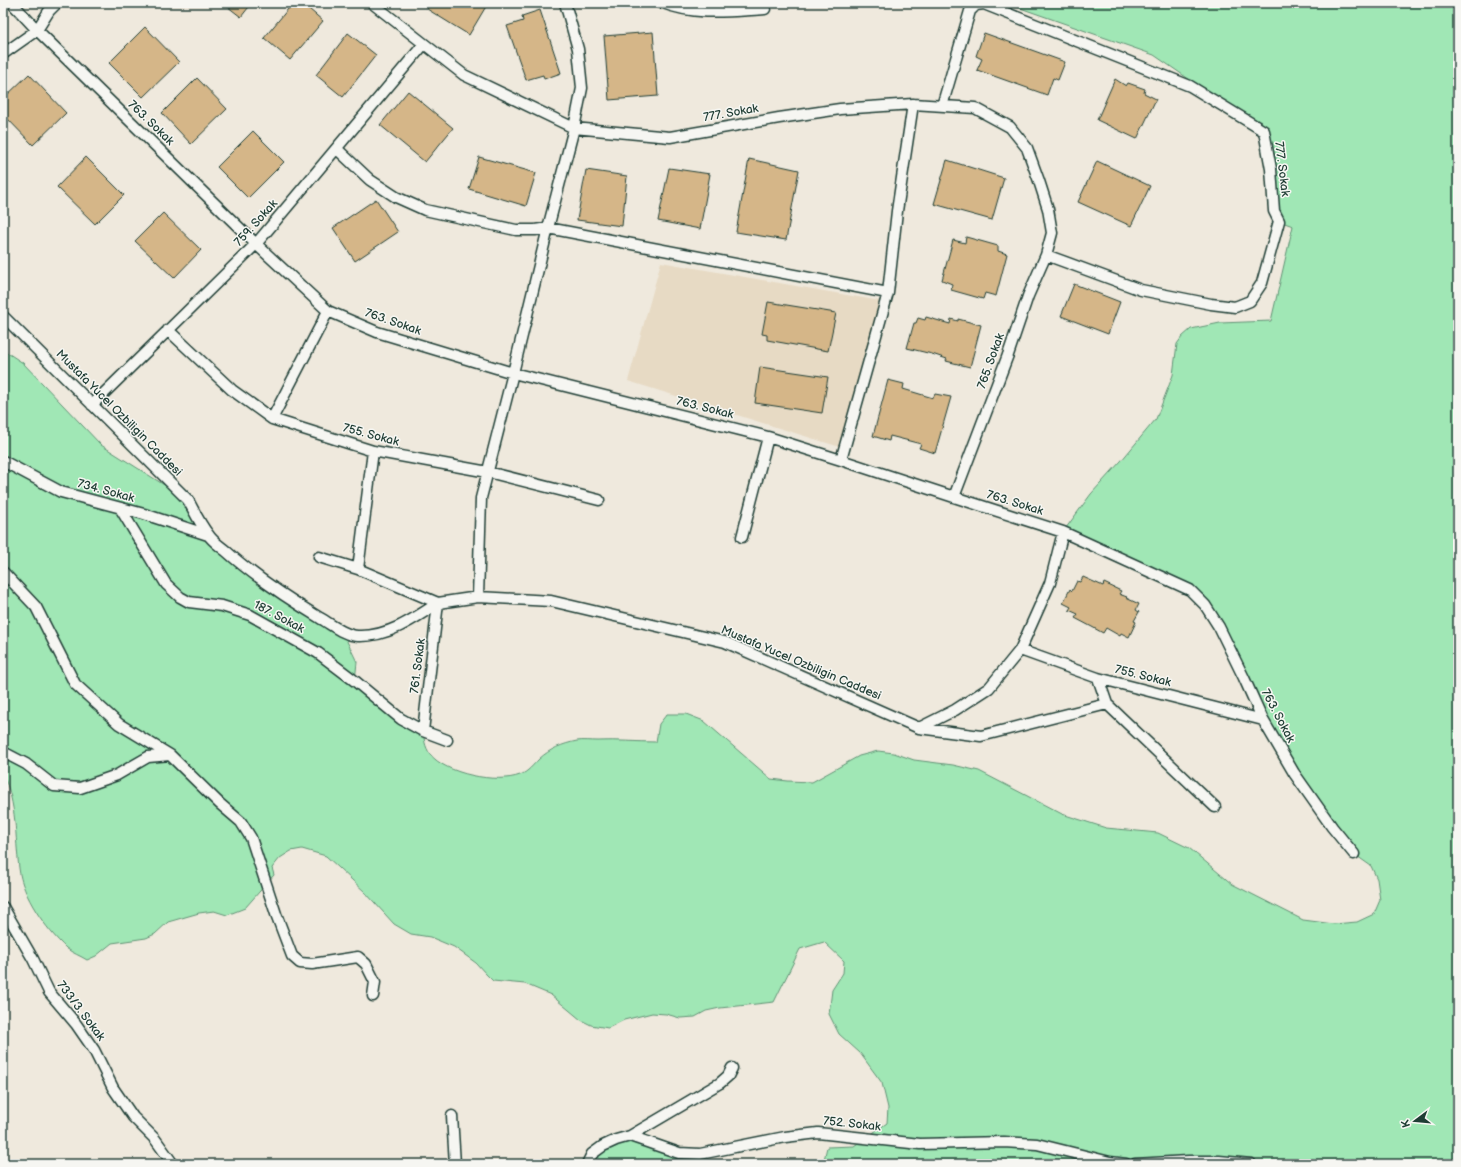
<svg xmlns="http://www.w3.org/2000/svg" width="1461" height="1167" font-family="'Balsamiq Sans',sans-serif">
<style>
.built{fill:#e7dac4}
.green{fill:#a0e7b5;stroke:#609274}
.building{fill:#d5b688;stroke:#1f3d34}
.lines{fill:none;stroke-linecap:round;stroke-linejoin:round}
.minor-casing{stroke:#1f3d34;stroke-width:13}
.minor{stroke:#f6f6f2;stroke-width:10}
.labels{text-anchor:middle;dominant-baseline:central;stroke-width:3;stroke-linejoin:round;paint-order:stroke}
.street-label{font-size:12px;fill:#1f3d34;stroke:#f6f6f2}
</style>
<rect width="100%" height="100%" fill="#efe9dd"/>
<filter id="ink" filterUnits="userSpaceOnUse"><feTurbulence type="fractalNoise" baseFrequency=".025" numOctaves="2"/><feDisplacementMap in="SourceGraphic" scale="8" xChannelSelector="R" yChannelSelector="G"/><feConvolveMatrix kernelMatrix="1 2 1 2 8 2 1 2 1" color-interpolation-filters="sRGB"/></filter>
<g filter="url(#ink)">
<path class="built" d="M661,262L880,301L840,447L628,381Z"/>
<path class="green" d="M1006,3H1458V1164H827L824,1160L827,1147L854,1146L887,1123L888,1108L882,1083L860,1053L839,1034L829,1014L832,990L843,973L844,961L824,942L800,949L774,1002L720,1008L706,1011L695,1017L680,1018L666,1014L652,1013L624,1020L608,1028L591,1025L581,1020L551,995L525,984L493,981L486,974L476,963L454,947L430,937L411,934L394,924L365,892L326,856L302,849L291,851L280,858L272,868L274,875L245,908L227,915L214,911L199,913L168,922L155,934L146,938L112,943L96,956L87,960C81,956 72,953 66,948C46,929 22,896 19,868C15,837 17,803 3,775V350L23,363L101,445L188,500L208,535L240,564L342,631L357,662L355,681L423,731C424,739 425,747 430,754C445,774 497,784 520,775C528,772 533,765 539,759C550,749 562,744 577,741C583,740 591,741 598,741C617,740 636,742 656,742L659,724L667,714H686L704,721L771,779L788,781L812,782L859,756L878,751L894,753L914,760L953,765L979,771L1062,814L1106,828L1158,833L1189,848L1232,884L1303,920L1334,924L1357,922L1374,914L1380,900L1377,879L1371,866L1354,854L1294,773L1219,627L1190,590L1063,532L1091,494L1121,461L1156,419L1173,375L1177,344L1182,337L1191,329L1220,323L1271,321L1293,226L1279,221L1264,131L1154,55Z
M630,1136L679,1153L674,1164H587L592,1154Z"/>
<path class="building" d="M223,3H252L241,17Z
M293,3H302L323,21L290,60L264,38Z
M431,3H488L469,35L427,9Z
M540,10L561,73L544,79L543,75L526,80L507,26L523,21L522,16Z
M145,27L179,62L143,97L109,63Z
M653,32L658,96L609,100L604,36Z
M348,33L376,55L343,97L316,75Z
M984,33L1065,62L1058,80L1053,78L1047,95L977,70L982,59L976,56Z
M29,74L66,113L33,145L3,114V99Z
M197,78L227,109L191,144L162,113Z
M1115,79L1126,86L1128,83L1145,89L1144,93L1156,99L1137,139L1097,120Z
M408,91L453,128L425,162L380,125Z
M253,131L284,162L248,198L217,167Z
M86,157L124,195L95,224L57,187Z
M479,157L536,173L526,206L469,189Z
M749,159L799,170L786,240L736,232Z
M947,160L1004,178L992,220L934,204Z
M1097,161L1150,186L1131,226L1078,202Z
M669,168L710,174L700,229L658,221Z
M586,170L627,176L622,226L577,220Z
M376,199L398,232L355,261L333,228Z
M163,213L201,250L174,278L135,241Z
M966,237L998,246V251L1007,254L996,296L985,293L983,299L951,290L952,284L942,280L953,240L965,243Z
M1074,284L1120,302L1108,334L1061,316Z
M768,302L836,313L828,351L767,340V335L762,334Z
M926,317L950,324L951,319L958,321V319L981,325L970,367L946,361L947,359L932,354L907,348L914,323H916L918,318L925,320Z
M760,367L828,377L822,413L755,403Z
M888,380L904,384L903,389L933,398L935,394L951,397L935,453L919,448L921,444L890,436L889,441L873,436Z
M1083,577L1103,586L1104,583L1121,591L1119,594L1127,597L1126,598L1139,604L1136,610L1139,612L1134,621L1136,622L1129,637L1121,633L1120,636L1106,628L1103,633L1092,627L1075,618L1078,614L1069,610L1071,607L1063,603L1070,589L1072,591L1077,581L1080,582Z"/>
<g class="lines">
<defs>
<path id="minor" d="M12,3L37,30L256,244L328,311L377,332L513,373L768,437L841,460L954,497L1063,532L1190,590L1205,605L1219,627L1244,678L1263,720L1294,773L1332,827L1354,854
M372,3L464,75L574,128L670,137L779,118L840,109L913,104L975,108L1010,127L1027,148L1039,181L1048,209L1052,233L1046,255L1028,296L1008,355L954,497
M663,3C696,16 731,11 765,9
M3,54L37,30L49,11L57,3
M942,106L970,11L976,5L984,4L1190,86L1264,131L1271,169L1274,211L1279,221L1262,283L1250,301L1235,307L1211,304L1141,290L1046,255
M337,149L370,180L396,197L425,210L516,230H535L548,228L888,293
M3,316L188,500C194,511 200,524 208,534C212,541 220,546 226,551C255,577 287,598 320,618C331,624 345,636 358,636C388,637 414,619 438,603
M168,330L232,390L272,419L373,451L488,472L599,500
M92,405L256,244L424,44
M272,419L328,311
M841,460L888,293L897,211L913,104
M3,461L61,492L144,514L208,535
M120,508L166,584L180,597L189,602L222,606L250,615L318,653L355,681L401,719L423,731L447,740
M742,537L768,437
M319,557L358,569L438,603L478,597L551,601L725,642L919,728L981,736L1107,704L1098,678
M358,569L373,451
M3,572L36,607L75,684L119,724L170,755L220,804L241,822L251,838L276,914L292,956L300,963L312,964L358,957L366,964L375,982L373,996
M478,597L481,498L513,373L548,228L574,128L582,88L578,49L565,3
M1020,650L1098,678L1263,720
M1107,704L1215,807
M919,728L955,710L989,688L1020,650L1050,583L1063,532
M423,731L438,603
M3,752L26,764L54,786L80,788L117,775L148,757L170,755
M3,907L33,959L49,992L76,1024L94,1050L113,1088L133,1117L155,1139L173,1164
M452,1116L455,1164
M630,1136L720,1083L728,1076L732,1068
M587,1164L592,1154L603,1146L616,1140L630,1136L679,1153L700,1154L785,1137L818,1133L920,1144L1004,1142L1037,1144L1110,1162L1126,1164
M1135,1164L1189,1161H1219L1251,1164"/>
</defs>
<use href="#minor" class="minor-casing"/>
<use href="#minor" class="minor"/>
</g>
</g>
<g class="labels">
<g class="street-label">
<text transform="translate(731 113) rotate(-10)">777. Sokak</text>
<text transform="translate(151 123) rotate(44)">763. Sokak</text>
<text transform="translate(1282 169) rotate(83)">777. Sokak</text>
<text transform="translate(256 223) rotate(-48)">759. Sokak</text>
<text transform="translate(393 322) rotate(19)">763. Sokak</text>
<text transform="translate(991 361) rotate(-70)">765. Sokak</text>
<text transform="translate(705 408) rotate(14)">763. Sokak</text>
<text transform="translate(119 413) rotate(45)">Mustafa Yucel Ozbiligin Caddesi</text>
<text transform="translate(371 435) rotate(15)">755. Sokak</text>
<text transform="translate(106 491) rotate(15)">734. Sokak</text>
<text transform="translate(1015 503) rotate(17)">763. Sokak</text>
<text transform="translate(279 617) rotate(28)">187. Sokak</text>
<text transform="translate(801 663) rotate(23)">Mustafa Yucel Ozbiligin Caddesi</text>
<text transform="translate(418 666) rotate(-83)">761. Sokak</text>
<text transform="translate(1143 676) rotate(14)">755. Sokak</text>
<text transform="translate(1278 716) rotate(62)">763. Sokak</text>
<text transform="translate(81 1011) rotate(53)">733/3. Sokak</text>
<text transform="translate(852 1124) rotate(6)">752. Sokak</text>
</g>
</g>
<rect width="1461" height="1167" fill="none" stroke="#f6f6f2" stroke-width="16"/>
<rect x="8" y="8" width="1445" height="1151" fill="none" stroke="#1f3d34" stroke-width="1.5" filter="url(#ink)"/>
<g transform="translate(1415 1121) rotate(254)" stroke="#f6f6f2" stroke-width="3" paint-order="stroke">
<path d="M0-3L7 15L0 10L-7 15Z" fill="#1f3d34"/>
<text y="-6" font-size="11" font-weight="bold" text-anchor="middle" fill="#1f3d34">K</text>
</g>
</svg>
